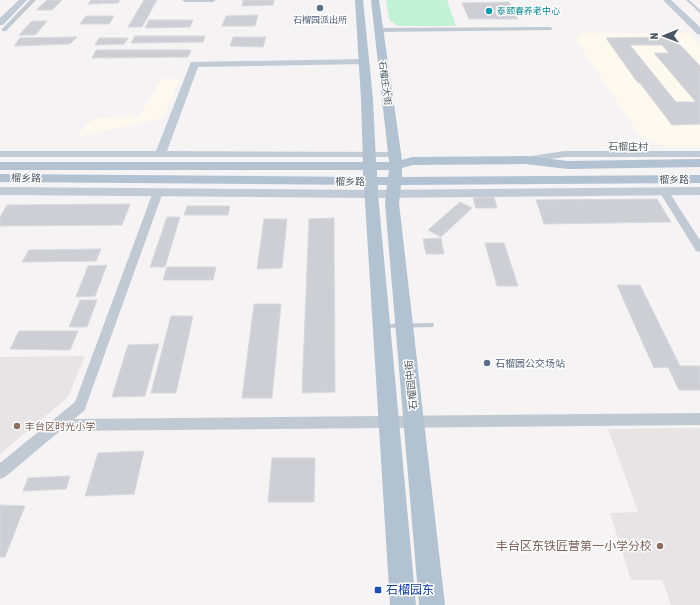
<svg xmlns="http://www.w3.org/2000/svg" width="700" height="605" font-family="'Asap Condensed','Noto Sans SC',sans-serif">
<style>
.commercial{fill:#fdf9ef}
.education{fill:#e6e4e5}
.green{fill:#c3f1d5}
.building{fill:#cdcfd5;stroke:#d7d9de;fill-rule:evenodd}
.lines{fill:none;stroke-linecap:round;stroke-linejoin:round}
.lane{fill:#c1cad2;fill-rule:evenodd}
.street{fill:#c1cad2;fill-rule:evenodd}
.secondary{fill:#c1cbd6;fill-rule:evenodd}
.primary{fill:#b3c2d1;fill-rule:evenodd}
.service-dot{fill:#5c6f8a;stroke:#fff;stroke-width:1.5}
.culture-dot{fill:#0f9aa8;stroke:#fff;stroke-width:1.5}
.education-dot{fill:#8d6e63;stroke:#fff;stroke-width:1.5}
.transit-dot{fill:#1a4fb4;stroke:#fff;stroke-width:1.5}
.labels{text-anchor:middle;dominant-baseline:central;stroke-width:3;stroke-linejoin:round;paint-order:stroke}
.far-culture-label{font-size:9px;fill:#0d838f;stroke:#fff;text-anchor:start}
.far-service-label{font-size:9px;fill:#4e5e75;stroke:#fff}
.far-street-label{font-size:9px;fill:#4a5661;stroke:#fff}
.far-quarter-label{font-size:10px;fill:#5f6368;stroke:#fff}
.street-label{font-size:10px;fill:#4a5661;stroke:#fff}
.service-label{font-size:10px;fill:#4e5e75;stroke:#fff;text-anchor:start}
.education-label{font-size:10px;fill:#785e54;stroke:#fff;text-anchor:start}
.near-education-label{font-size:12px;fill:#785e54;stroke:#fff;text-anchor:end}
.near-transit-label{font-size:12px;fill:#164399;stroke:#fff;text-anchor:start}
</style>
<rect width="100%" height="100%" fill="#f5f3f3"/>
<path class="commercial" d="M585,33H689L700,45V147H665L640,136L575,39Z
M161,79H180L163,118L76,137L87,124L97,118L140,116Z"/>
<path class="education" d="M85,356L68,397L0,454V357Z
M700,428V605H671L662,580H631L610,513L638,512L608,429Z"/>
<path class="green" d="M386,0H447L456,26H398L389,20Z"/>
<path class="building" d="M47,0H62L52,10H36Z
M91,0H120L118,3L88,4Z
M144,0H157L142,27H128Z
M243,0H274L273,5L242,6Z
M509,2L518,19H469L462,3Z
M258,15L255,26H222L226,16Z
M86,16H114L109,24H80Z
M149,20H193L190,27L145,28Z
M32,21H47L35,35H19Z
M135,36H205L203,42L131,43Z
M77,37L70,44L14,46L20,38Z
M233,37H266L263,47L230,46Z
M673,37L700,66V124L672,125L640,83H638L606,38ZM630,45H662L669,53H654L696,102H676Z
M99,38H128L124,44L95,45Z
M96,50H191L188,57L92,58Z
M494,197L497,208H476L473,198Z
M657,199L671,222L544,224L536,200Z
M460,202L472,208L441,237L428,230Z
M130,204L122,225L0,226V217L7,205Z
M187,206H230L228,215H184Z
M167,217H180L165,267H150Z
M334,218L335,392L302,393L309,219Z
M264,219H287L282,268L257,269Z
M441,238L444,254H426L423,239Z
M485,243H504L518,286H497Z
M101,249L96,261L22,262L29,250Z
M107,265L95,296L76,297L88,266Z
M167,267H216L213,280H163Z
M617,285H640L680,366H700V390H679L668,367L654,368Z
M80,300H97L87,327H69Z
M254,304H281L272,398H242Z
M171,316H193L176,393H151Z
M19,331H78L70,350L10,349Z
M159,344L145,396L112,397L128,345Z
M144,451L134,494L85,496L98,453Z
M272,458H315L314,502H268Z
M70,476L66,489L23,491L28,478Z
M0,505L25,506L5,557H0Z"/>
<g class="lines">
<path class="lane" d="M686,0H689L700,10V13Z
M431,323H433L434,325L433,327H431L383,328H381L380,326L381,324H383Z"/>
<path class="street" d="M30,0H36L6,31H2V29Z
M182,0H216L213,2H185Z
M550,27L552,28V30L378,32L375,30L378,28Z
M664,188L667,189L700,240V252L696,251L659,191Z
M158,189L163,192L86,406L85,410L74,419L700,413V425L60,431L5,477L0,479V463L75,402L153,192Z"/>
<path class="secondary" d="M19,0H27L3,25H0V18Z
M663,0H671L700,27V35L697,34Z
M364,59L367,60V64L198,67L167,151L395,152L399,153L401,155L399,157H0V151H156L191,62Z
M564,151H700V157H564L525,163L519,160L525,157Z
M0,187L371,190L700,187V195L371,198L0,195Z"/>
<path class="primary" d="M355,0H363L373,99L376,162H389L371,0H379L402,160L412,157L525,156L568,161L700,159V167L568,169L525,164L413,165L402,168V177L700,175V183L401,185L399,203L445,605H419L385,203L387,185H378V194L416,605H390L364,185L0,182V174L363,177V170H0V162H363L361,99ZM377,170H389L388,177H377Z"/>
</g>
<g class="service-dot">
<circle cx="320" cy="8" r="4"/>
<circle cx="487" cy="363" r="4"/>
</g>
<circle class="culture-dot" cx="489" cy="11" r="4"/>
<g class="education-dot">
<circle cx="17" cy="426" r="4"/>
<circle cx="660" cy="546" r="4"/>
</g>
<rect class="transit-dot" x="374" y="586" width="8" height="8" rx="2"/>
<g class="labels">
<g class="far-culture-label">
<text x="497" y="11">泰颐春养老中心</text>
</g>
<g class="far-service-label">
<text x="320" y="20">石榴园派出所</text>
</g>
<g class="far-street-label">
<text transform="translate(385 83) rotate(82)">石榴庄大街</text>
</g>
<g class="far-quarter-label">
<text x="628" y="146">石榴庄村</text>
</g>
<g class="street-label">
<text transform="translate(26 178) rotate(1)">榴乡路</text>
<text x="674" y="179">榴乡路</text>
<text x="350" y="181">榴乡路</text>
<text transform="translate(411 385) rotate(-96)">石榴园中街</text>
</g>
<g class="service-label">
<text x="495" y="363">石榴园公交场站</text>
</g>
<g class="education-label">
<text x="25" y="426">丰台区时光小学</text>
</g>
<g class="near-education-label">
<text x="652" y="546">丰台区东铁匠营第一小学分校</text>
</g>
<g class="near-transit-label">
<text x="386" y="590">石榴园东</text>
</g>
</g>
<g transform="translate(664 36) rotate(269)" stroke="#ffffff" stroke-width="3" paint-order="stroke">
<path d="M0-3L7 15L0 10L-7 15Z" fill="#4a5661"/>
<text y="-6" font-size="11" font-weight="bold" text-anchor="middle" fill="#4a5661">N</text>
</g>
</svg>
